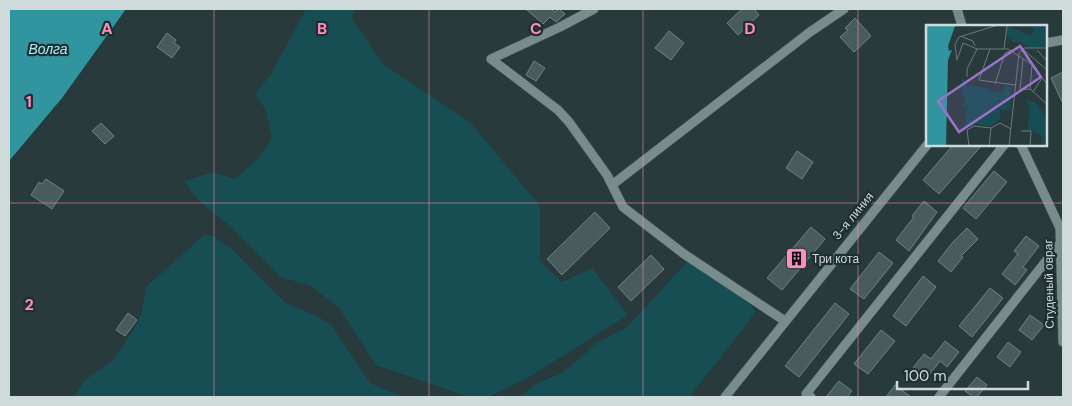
<svg xmlns="http://www.w3.org/2000/svg" width="1072" height="406" font-family="'DM Sans',sans-serif">
<style>
.green{fill:#164e53}
.water{fill:#31959f}
.building{fill:#485b5d;stroke:#6e8284}
.lines{fill:none;stroke-linecap:round;stroke-linejoin:round}
.minor-casing{stroke:#49585a;stroke-width:10}
.minor{stroke:#788c8e;stroke-width:9}
.grid{fill:none;stroke:#fe8ebc;stroke-width:1;stroke-opacity:0.55}
.labels{text-anchor:middle;dominant-baseline:central;stroke-width:4.5;stroke-linejoin:round;paint-order:stroke}
.street-label{font-size:12px;fill:#cfdadb;stroke:#1e2f31}
.poi-label{font-size:12px;fill:#cfdadb;stroke:#1e2f31;text-anchor:start}
.water-label{font-size:14px;font-style:italic;fill:#a8f1f9;stroke:#1e2f31}
.inset-road{fill:none;stroke:#6b7a7c;stroke-width:1}
.view{fill:#9d72ca;fill-opacity:0.15;stroke:#9d72ca;stroke-width:2.5}
.inset-edge{fill:none;stroke:#cfdadb;stroke-width:2.5}
.grid-label{font-size:16px;text-anchor:middle;font-weight:bold;fill:#fe8ebc;stroke:#1e2f31;stroke-width:4.5;stroke-linejoin:round;paint-order:stroke}
</style>
<rect width="100%" height="100%" fill="#283a3c"/>
<path class="green" d="M306,9H356L351,17L383,64L471,123L540,206V261L562,282L592,268L628,315L526,379L488,397H469L376,365L339,308L311,286L281,277L232,228L197,199L184,181L213,172L235,179L257,160L272,138L266,110L255,94L271,74Z
M204,235L213,236L232,249L284,302L317,316L331,325L370,383L403,397H74L85,380L113,360L136,326L141,314L146,287Z
M687,262C713,275 735,290 756,311C736,341 711,367 690,397H519L537,383L560,374L576,362L596,343L626,328Z"/>
<path class="water" d="M9,9H126L62,98L9,161Z"/>
<path class="building" d="M526,9H551L555,12L559,9L565,14L556,22L550,17L543,24Z
M742,9H754L759,15L738,35L727,23Z
M855,18L871,36L854,52L840,37L848,30L845,28Z
M669,31L684,43L671,60L655,48Z
M167,33L176,40L174,43L180,47L172,58L157,47Z
M534,61L545,68L536,81L526,75Z
M1063,72V104L1051,78Z
M101,123L114,136L105,144L92,131Z
M953,145H982L939,194L923,180Z
M797,151L813,162L802,179L786,168Z
M994,171L1007,182L976,219L963,208Z
M46,179L64,191L52,209L31,195L39,182L42,184Z
M924,201L937,212L909,251L896,240L914,217L912,216Z
M595,212L610,228L562,275L547,259Z
M811,227L825,239L782,290L767,278Z
M967,228L978,239L961,256L963,257L951,272L938,261L953,242Z
M1026,236L1039,246L1023,267L1027,270L1015,285L1002,274L1018,254L1014,251Z
M879,252L893,263L864,299L850,289Z
M651,255L664,269L631,301L618,287Z
M923,276L936,287L906,326L893,316Z
M990,288L1003,298L972,337L959,326Z
M835,303L849,314L799,377L785,366Z
M128,313L137,320L125,336L116,330Z
M1030,315L1044,325L1032,340L1019,330Z
M881,330L895,341L868,374L854,364Z
M945,341L959,352L947,367L940,361L926,379L913,368L924,354L931,359Z
M1008,342L1021,352L1010,367L997,357Z
M977,377L987,385L977,397H973L965,391Z
M839,381L852,391L847,397H826Z
M895,385L911,397H886Z"/>
<g class="lines">
<defs>
<path id="minor" d="M594,9L560,27L491,59L558,110L569,122L607,175L623,207L684,254L785,321
M957,9L962,26
M1046,43L1063,40
M1021,145L1060,228L1063,342
M612,185L810,32L844,9
M725,397L927,145
M811,397L806,394L1004,145
M939,397L1061,242"/>
</defs>
<use href="#minor" class="minor-casing"/>
<use href="#minor" class="minor"/>
</g>
<path class="grid" d="M214,9V397M429,9V397M643,9V397M858,9V397M9,203H1063"/>
<defs>
<symbol id="building-square" viewBox="-11 -11 22 22"><rect x="-9" y="-9" width="18" height="18" rx="4" fill="#fe8ebc" stroke="#1e2f31"/><path d="M-4-6H4V6H1V3H-1V6H-4ZM-2.5-4.3h1.7v1.8h-1.7ZM.8-4.3h1.7v1.8H.8ZM-2.5-1h1.7V.8h-1.7ZM.8-1h1.7V.8H.8Z" fill="#111"/></symbol>
</defs>
<g fill-rule="evenodd">
<use href="#building-square" x="784" y="246" width="25" height="25"/>
</g>
<g class="labels">
<g class="street-label">
<text transform="translate(853 216) rotate(-51)">3-я линия</text>
<text transform="translate(1049 284) rotate(-91)">Студеный овраг</text>
</g>
<g class="poi-label">
<text x="812" y="259">Три кота</text>
</g>
<g class="water-label">
<text x="48" y="49">Волга</text>
</g>
</g>
<g transform="translate(926 25)">
<rect width="121" height="121" fill="#283a3c"/>
<path d="M101,0H121V22L103,23L94,17H86L80,10L82,1L105,11L108,4ZM35,54L40,55V59L64,64L67,68L71,66L77,68L76,71L77,69L78,61H86L84,85H76L72,82L75,72L70,82L60,85L36,81L40,73L36,70ZM98,75L109,77L121,92V121L117,120L115,110L102,105L103,80ZM41,83L74,84V94L64,102L52,99L38,104Z" fill="#164e53"/>
<path d="M0,0L29,1L22,21L23,26L26,25L22,35L20,121H0Z" fill="#31959f"/>
<path class="inset-road" d="M72,0L33,12L29,20L31,35L37,18L51,24H82L105,39L122,60M34,11L47,16L49,21M64,24L53,55L89,60M78,24L81,1M97,24L122,46M111,25L122,37M97,34L94,65L104,64L122,80M41,52V44L51,24M69,59L79,28L85,26M104,64L106,41M107,67L116,53M95,106H105L104,121M43,121L41,105L48,101L65,103L74,98L85,104M63,121L65,103M83,121L93,28L98,23H122"/>
<path class="view" d="M94,21L115,52L33,107L12,76Z"/>
<rect width="121" height="121" class="inset-edge"/>
</g>
<g class="grid-label">
<text x="107" y="34">A</text>
<text x="322" y="34">B</text>
<text x="536" y="34">C</text>
<text x="750" y="34">D</text>
<text x="29" y="107">1</text>
<text x="29" y="310">2</text>
</g>
<rect width="1072" height="406" fill="none" stroke="#cfdadb" stroke-width="20"/>
<path d="M897 381v8h131v-8" fill="none" stroke="#cfdadb" stroke-width="2.5"/>
<text x="904" y="381" font-size="15" fill="#cfdadb" stroke="#1e2f31" stroke-width="4" paint-order="stroke">100 m</text>
</svg>
